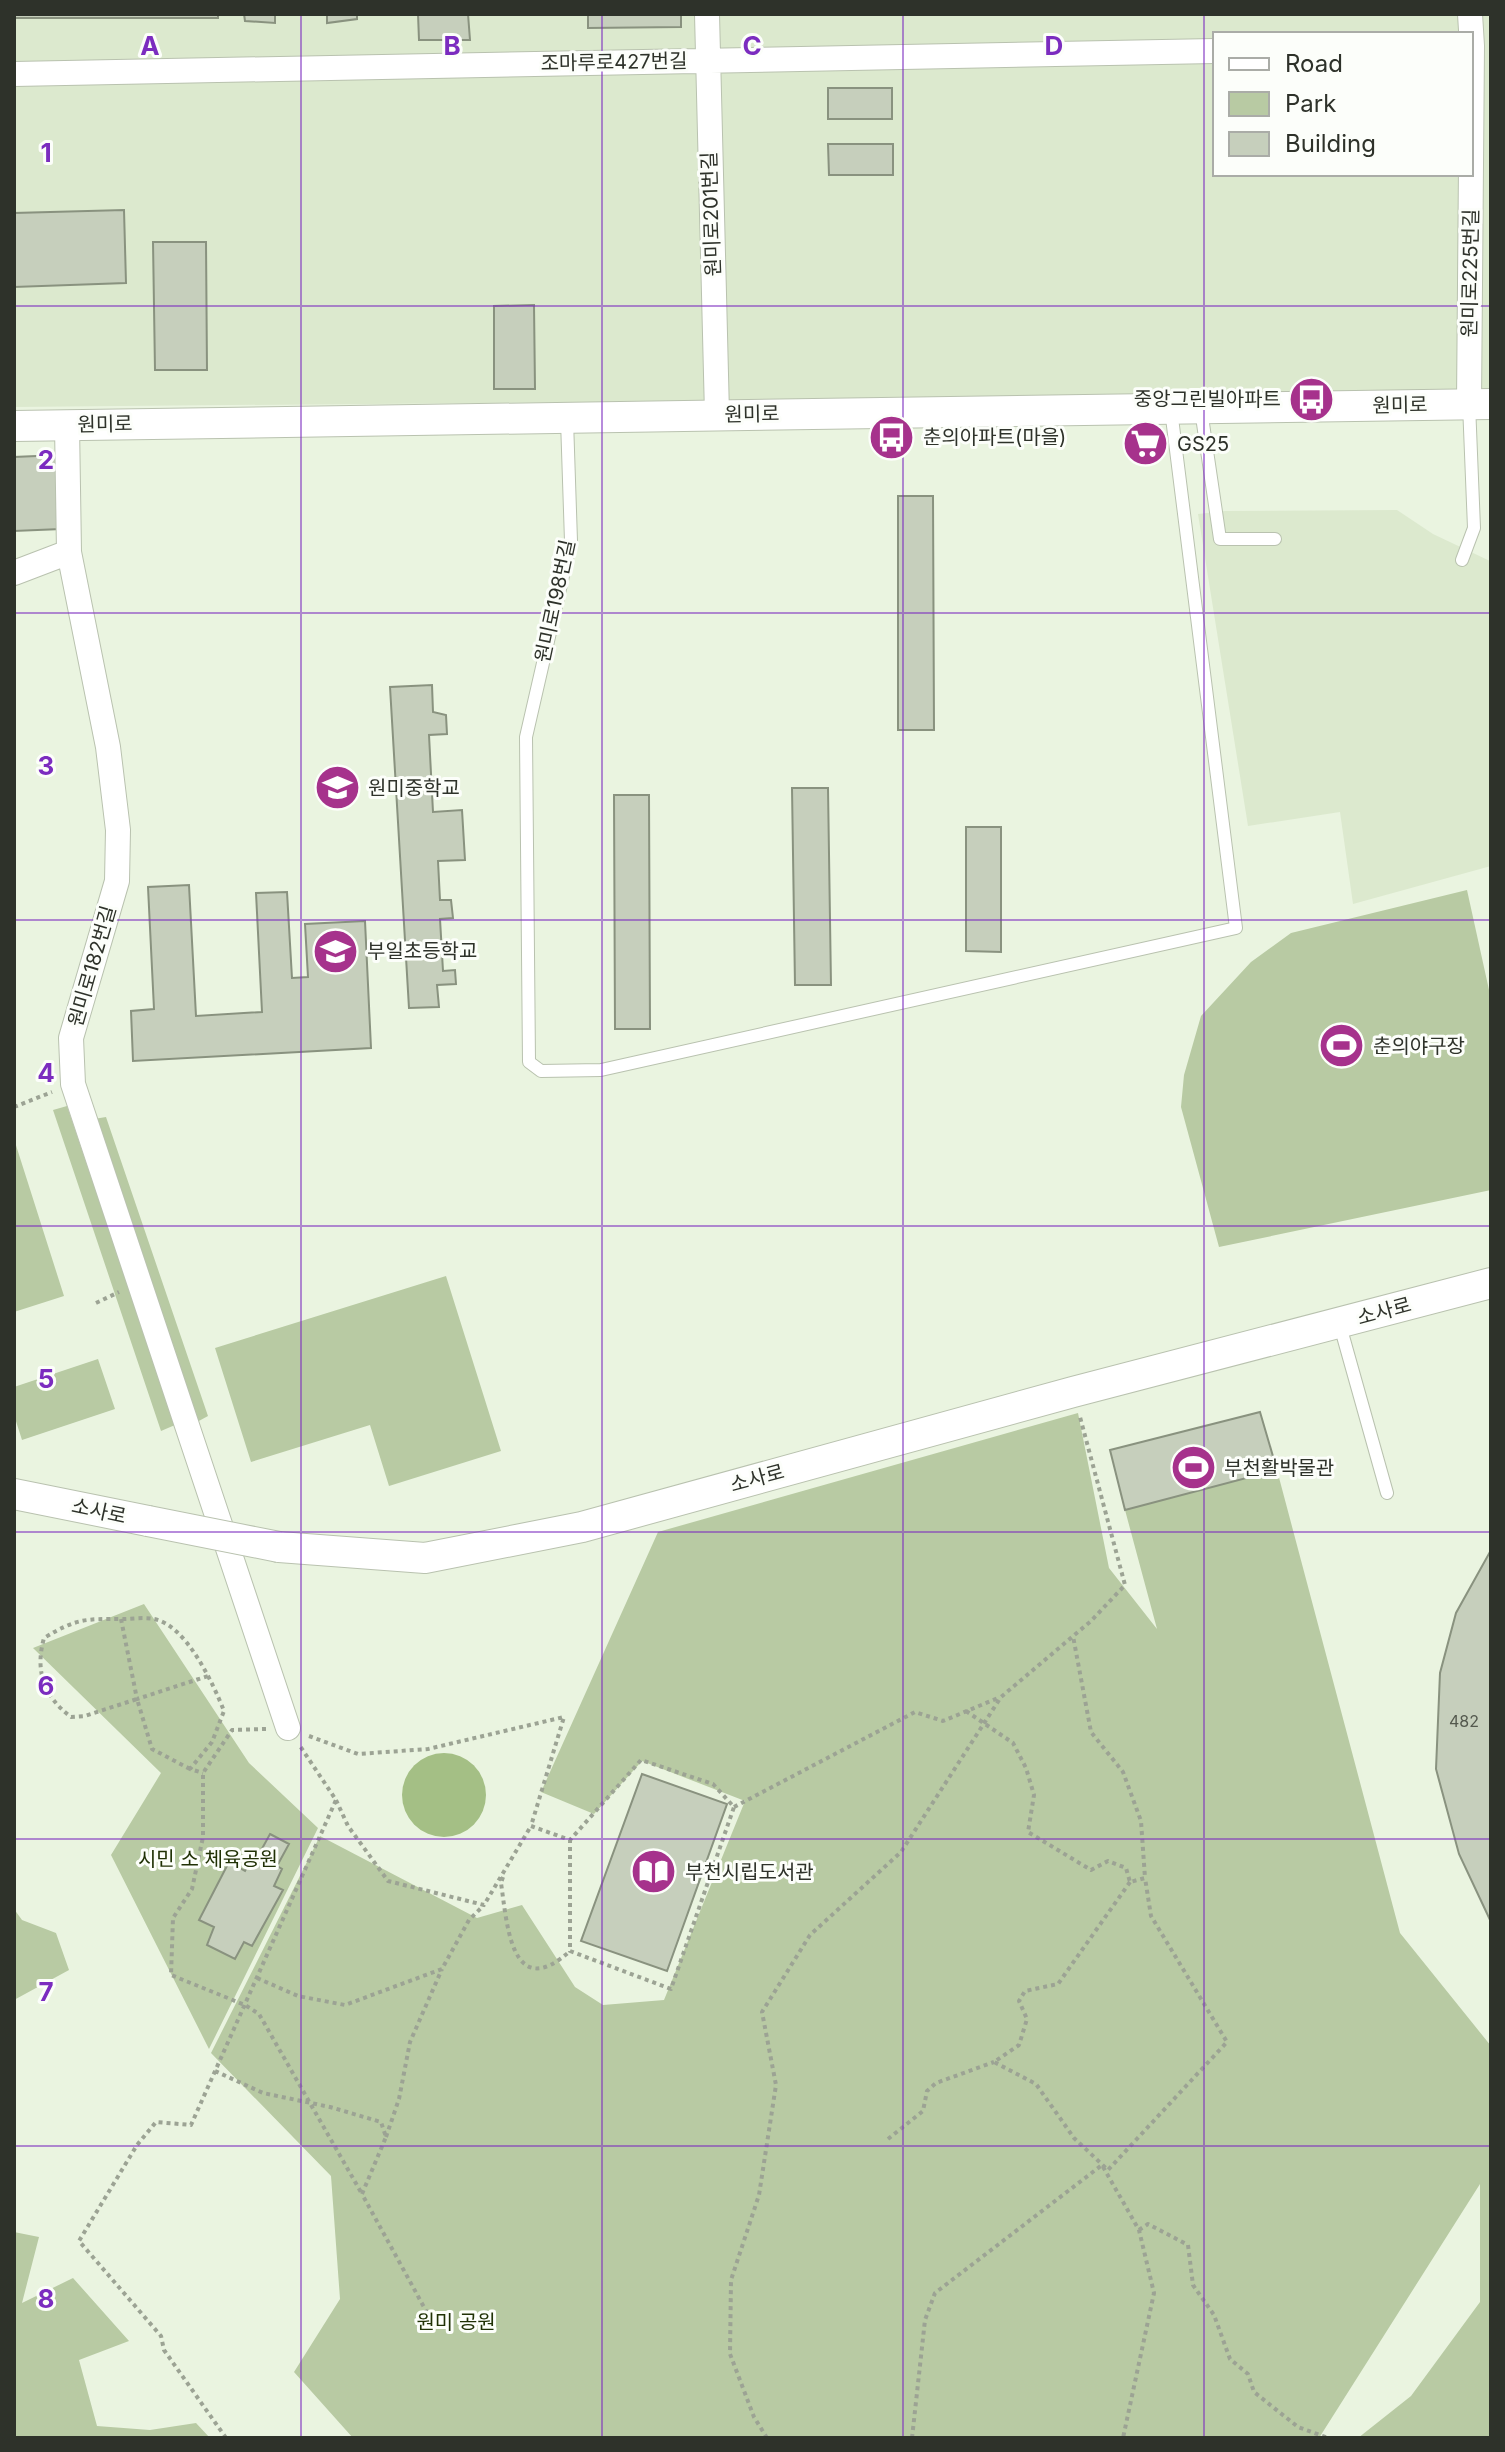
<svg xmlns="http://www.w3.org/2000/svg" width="1505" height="2452" font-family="Inter,'Noto Sans KR',sans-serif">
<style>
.built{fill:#dce9ce;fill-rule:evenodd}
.green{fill:#b8caa3}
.water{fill:#a4bf85}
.building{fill:#c6cfbc;stroke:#89927f;stroke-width:2}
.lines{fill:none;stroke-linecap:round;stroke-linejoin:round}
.service-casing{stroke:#b9c2af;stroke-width:14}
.minor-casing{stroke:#b9c2af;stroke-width:26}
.tertiary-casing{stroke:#b9c2af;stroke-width:32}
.path{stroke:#9ca394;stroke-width:4;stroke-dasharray:4 4;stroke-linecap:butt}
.service{stroke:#fff;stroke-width:12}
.minor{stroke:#fff;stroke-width:24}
.tertiary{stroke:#fff;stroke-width:30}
.tertiary-bridge-casing{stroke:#b9c2af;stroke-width:32;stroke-linecap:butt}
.tertiary-bridge{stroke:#fff;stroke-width:30}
.grid{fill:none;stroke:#7b2cbf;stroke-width:2;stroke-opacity:0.55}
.labels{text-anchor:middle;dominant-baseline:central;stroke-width:6;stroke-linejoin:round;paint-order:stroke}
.number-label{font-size:16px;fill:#54594e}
.street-label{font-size:20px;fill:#2e322a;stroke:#fcfefa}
.poi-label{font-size:20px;fill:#2e322a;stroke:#fcfefa;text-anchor:start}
.park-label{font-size:20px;fill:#203105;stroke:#fcfefa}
.grid-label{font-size:26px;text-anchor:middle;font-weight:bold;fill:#7b2cbf;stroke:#fcfefa;stroke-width:6;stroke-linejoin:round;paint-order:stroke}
</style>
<rect width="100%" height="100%" fill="#eaf4e0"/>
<path class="built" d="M14,14H1491V394L14,407ZM1215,34H1471V174H1215Z
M1397,510L1433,534L1490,561L1491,866L1353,904L1340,812L1248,826L1198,514L1225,511Z"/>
<path class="green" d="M1467,890L1491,999V1190L1219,1247L1181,1107L1184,1075L1201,1016L1251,962L1291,933Z
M67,1106L175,1425L161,1431L53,1110Z
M106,1117L208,1416L197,1422L94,1119Z
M14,1139L64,1296L14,1312Z
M446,1276L501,1451L389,1486L370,1425L251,1462L215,1348Z
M98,1359L115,1409L22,1440L14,1415V1387Z
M1078,1413L1109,1568L1157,1629L1125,1510L1277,1470L1400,1933L1491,2046V2438H1358L1411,2396L1480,2302V2184L1319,2438H353L294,2372L340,2299L331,2176L211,2053L320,1836L477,1918L522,1905L575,1987L603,2005L664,2000L745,1801L642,1761L594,1814L541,1792L658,1532Z
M144,1604L249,1763L318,1828L209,2049L111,1855L161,1773L33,1648Z
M14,1909L22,1920L56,1933L69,1970L14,2000Z
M14,2232L39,2237L22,2303L73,2278L129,2341L79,2360L97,2426L150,2430L196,2423L210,2438H14Z"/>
<path class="water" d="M402 1795a42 42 0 1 1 84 0a42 42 0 1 1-84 0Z"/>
<path class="building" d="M14,14H218V18H14Z
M244,14H275V23L245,21Z
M327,14H357V19L327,23Z
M418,14H468L470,40H419Z
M588,14H681V27L588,28Z
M828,88H892V119H828Z
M828,144H893V175H829Z
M124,210L126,283L14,287V213Z
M153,242H206L207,370H155Z
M534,305L535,389H494V306Z
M59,455L61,529L14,531V457Z
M898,496H933L934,730H898Z
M432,685L433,712L446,715L447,734L429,735L433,812L462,810L465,860L438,861L440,900H451L453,918L440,919L443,971L455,970L456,984L437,985L439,1007L409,1008L390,687Z
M792,788H828L831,985H795Z
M614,795H649L650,1029H615Z
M966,827H1001V952L966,951Z
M189,885L196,1016L262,1012L256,893L287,892L292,978L308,977L305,924L365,921L371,1048L133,1061L131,1011L154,1009L148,887Z
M1260,1412L1277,1470L1125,1510L1110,1450Z
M1491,1550V1922L1459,1854L1436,1769L1440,1673L1456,1613Z
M642,1774L727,1804L667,1971L581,1941Z
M270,1834L289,1844L277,1866L282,1869L274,1886L283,1890L252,1946L244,1942L235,1959L207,1945L214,1927L199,1920L229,1862L245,1871L254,1855L258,1856Z"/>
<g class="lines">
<defs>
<path id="service" d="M1201,410L1220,539H1275
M567,420L571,541L526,737L529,1062L541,1071L601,1070L1236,928L1171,410
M1462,560L1474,528L1469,404
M1339,1322L1387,1493"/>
<path id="minor" d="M707,14L717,414
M14,74L1215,51
M1469,404L1472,46L1470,14
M67,425L69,552L108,747L118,830L117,881L71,1038L73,1084L288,1728
M14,573L69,552"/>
<path id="tertiary" d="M14,426L1491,404
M14,1494L148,1521
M279,1547L425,1558L582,1527L1073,1392L1491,1283"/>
</defs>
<use href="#service" class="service-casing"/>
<use href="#minor" class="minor-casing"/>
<use href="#tertiary" class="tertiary-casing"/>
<path class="path" d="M14,1107L52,1092
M96,1303L119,1292
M121,1619L137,1699L208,1676
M966,1711L1013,1743L1026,1768L1034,1795L1028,1832L1091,1870L1108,1861L1126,1868L1130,1882L1145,1878L1141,1821L1123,1772L1091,1732L1073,1636
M266,1729L232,1730L203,1773V1837L192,1889L173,1918L171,1975L245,2005L259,2014L362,2194
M309,1736L358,1754L428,1749L564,1717L531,1826L570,1840L641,1760L713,1784L734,1807L671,1989L570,1951V1840
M190,1769L152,1749L137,1699L85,1716L71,1717C43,1696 35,1670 44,1638C77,1618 85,1619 122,1619C132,1619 144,1617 154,1619C186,1625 213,1683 224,1711L212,1742L190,1769L203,1773
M336,1800L348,1826L388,1881L484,1905L531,1826
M734,1807L915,1712L943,1721L998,1698
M503,1877L501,1883C507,1923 511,2004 570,1951
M1130,1882L1058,1984L1025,1991L1019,2001L1027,2019L1019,2045L994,2062L1036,2084L1074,2138L1108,2170L1227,2042L1151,1916L1145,1878
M257,1978L298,1996L345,2005L442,1969L469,1920L484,1905
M215,2071L263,2093L330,2107L381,2122L386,2137L362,2194L436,2329
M386,2137L399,2099L410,2042L442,1969
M888,2139L923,2111L927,2091L936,2083L994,2062
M1139,2230L1148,2224L1188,2245L1193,2285L1214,2315L1230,2359L1248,2374L1254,2392L1298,2427L1328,2438
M226,2438L164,2350L161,2336L79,2241L137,2145L156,2122L191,2125L320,1836L336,1800L300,1746
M767,2438L754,2417L730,2354L731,2280L759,2195L776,2085L762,2012L810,1935L901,1852L1001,1697L1091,1621L1125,1585L1080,1417
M912,2438L925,2320L935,2293L1102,2165L1139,2230L1154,2293L1123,2438"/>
<use href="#service" class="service"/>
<use href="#minor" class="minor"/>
<use href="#tertiary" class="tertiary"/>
<defs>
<path id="tertiary-bridge" d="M148,1521L279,1547"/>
</defs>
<use href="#tertiary-bridge" class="tertiary-bridge-casing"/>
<use href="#tertiary-bridge" class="tertiary-bridge"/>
</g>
<path class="grid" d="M301,14V2438M602,14V2438M903,14V2438M1204,14V2438M14,306H1491M14,613H1491M14,920H1491M14,1226H1491M14,1532H1491M14,1839H1491M14,2146H1491"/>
<defs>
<symbol id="bus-disc" viewBox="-11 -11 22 22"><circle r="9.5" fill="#a6328c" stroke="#fcfefa"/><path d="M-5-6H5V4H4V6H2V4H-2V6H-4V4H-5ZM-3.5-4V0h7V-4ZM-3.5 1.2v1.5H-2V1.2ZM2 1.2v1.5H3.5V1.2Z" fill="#fff"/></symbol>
<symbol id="supermarket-disc" viewBox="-11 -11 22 22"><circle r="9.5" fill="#a6328c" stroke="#fcfefa"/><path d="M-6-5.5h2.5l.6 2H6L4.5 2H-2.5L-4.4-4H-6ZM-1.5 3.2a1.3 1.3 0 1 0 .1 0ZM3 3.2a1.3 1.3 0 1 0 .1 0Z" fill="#fff"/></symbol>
<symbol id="school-disc" viewBox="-11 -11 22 22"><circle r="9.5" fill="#a6328c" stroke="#fcfefa"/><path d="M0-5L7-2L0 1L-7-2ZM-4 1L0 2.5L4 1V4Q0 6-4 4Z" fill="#fff"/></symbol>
<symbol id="stadium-disc" viewBox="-11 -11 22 22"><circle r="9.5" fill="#a6328c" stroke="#fcfefa"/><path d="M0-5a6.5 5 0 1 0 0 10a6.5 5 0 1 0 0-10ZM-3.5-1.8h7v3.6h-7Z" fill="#fff"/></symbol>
<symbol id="library-disc" viewBox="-11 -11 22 22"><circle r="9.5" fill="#a6328c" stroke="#fcfefa"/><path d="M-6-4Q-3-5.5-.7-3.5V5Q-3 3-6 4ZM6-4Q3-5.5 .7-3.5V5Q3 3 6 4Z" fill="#fff"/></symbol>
</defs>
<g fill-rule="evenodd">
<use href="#bus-disc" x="1286" y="374" width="51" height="51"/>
<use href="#bus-disc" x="866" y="412" width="51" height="51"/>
<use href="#supermarket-disc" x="1120" y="418" width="51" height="51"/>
<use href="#school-disc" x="312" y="762" width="51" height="51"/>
<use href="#school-disc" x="310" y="926" width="51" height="51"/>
<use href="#stadium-disc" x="1316" y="1020" width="51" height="51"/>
<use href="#stadium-disc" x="1168" y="1442" width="51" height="51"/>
<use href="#library-disc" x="628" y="1846" width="51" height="51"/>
</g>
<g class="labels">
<g class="number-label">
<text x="1464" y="1721">482</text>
</g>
<g class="street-label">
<text transform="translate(614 62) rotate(-1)">조마루로427번길</text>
<text transform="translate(711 214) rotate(-92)">원미로201번길</text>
<text transform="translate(1470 273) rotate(-89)">원미로225번길</text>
<text transform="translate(1400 405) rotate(-1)">원미로</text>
<text transform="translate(752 414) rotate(-1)">원미로</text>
<text transform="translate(105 424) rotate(-1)">원미로</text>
<text transform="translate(555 601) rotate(-78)">원미로198번길</text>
<text transform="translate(92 966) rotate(-74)">원미로182번길</text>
<text transform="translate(1384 1311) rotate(-15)">소사로</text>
<text transform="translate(757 1478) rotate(-15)">소사로</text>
<text transform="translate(99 1511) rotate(12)">소사로</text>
</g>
<g class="poi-label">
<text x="1281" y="399" text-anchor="end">중앙그린빌아파트</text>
<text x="923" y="437">춘의아파트(마을)</text>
<text x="1177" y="444">GS25</text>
<text x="368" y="788">원미중학교</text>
<text x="367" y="951">부일초등학교</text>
<text x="1373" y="1046">춘의야구장</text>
<text x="1224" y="1468">부천활박물관</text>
<text x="685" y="1872">부천시립도서관</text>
</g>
<g class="park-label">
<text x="208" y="1859">시민 소 체육공원</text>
<text x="456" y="2322">원미 공원</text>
</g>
</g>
<g class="grid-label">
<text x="150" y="55">A</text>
<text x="452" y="55">B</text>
<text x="752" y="55">C</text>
<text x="1054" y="55">D</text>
<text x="46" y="162">1</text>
<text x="46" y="469">2</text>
<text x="46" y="775">3</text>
<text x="46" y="1082">4</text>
<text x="46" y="1388">5</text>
<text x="46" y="1695">6</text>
<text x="46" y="2001">7</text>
<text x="46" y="2308">8</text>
</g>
<rect width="1505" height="2452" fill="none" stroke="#2e322a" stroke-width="32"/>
<rect x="1213" y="32" width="260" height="144" fill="#fcfefa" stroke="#aaaca7" stroke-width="2"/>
<rect x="1229" y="58" width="40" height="12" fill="#ffffff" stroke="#aaaca7" stroke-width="2"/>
<text x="1285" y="72" font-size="24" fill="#2e322a">Road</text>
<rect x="1229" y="92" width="40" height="24" fill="#b8caa3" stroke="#aaaca7" stroke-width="2"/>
<text x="1285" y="112" font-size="24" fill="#2e322a">Park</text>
<rect x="1229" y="132" width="40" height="24" fill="#c6cfbc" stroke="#aaaca7" stroke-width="2"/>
<text x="1285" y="152" font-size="24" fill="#2e322a">Building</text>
</svg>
